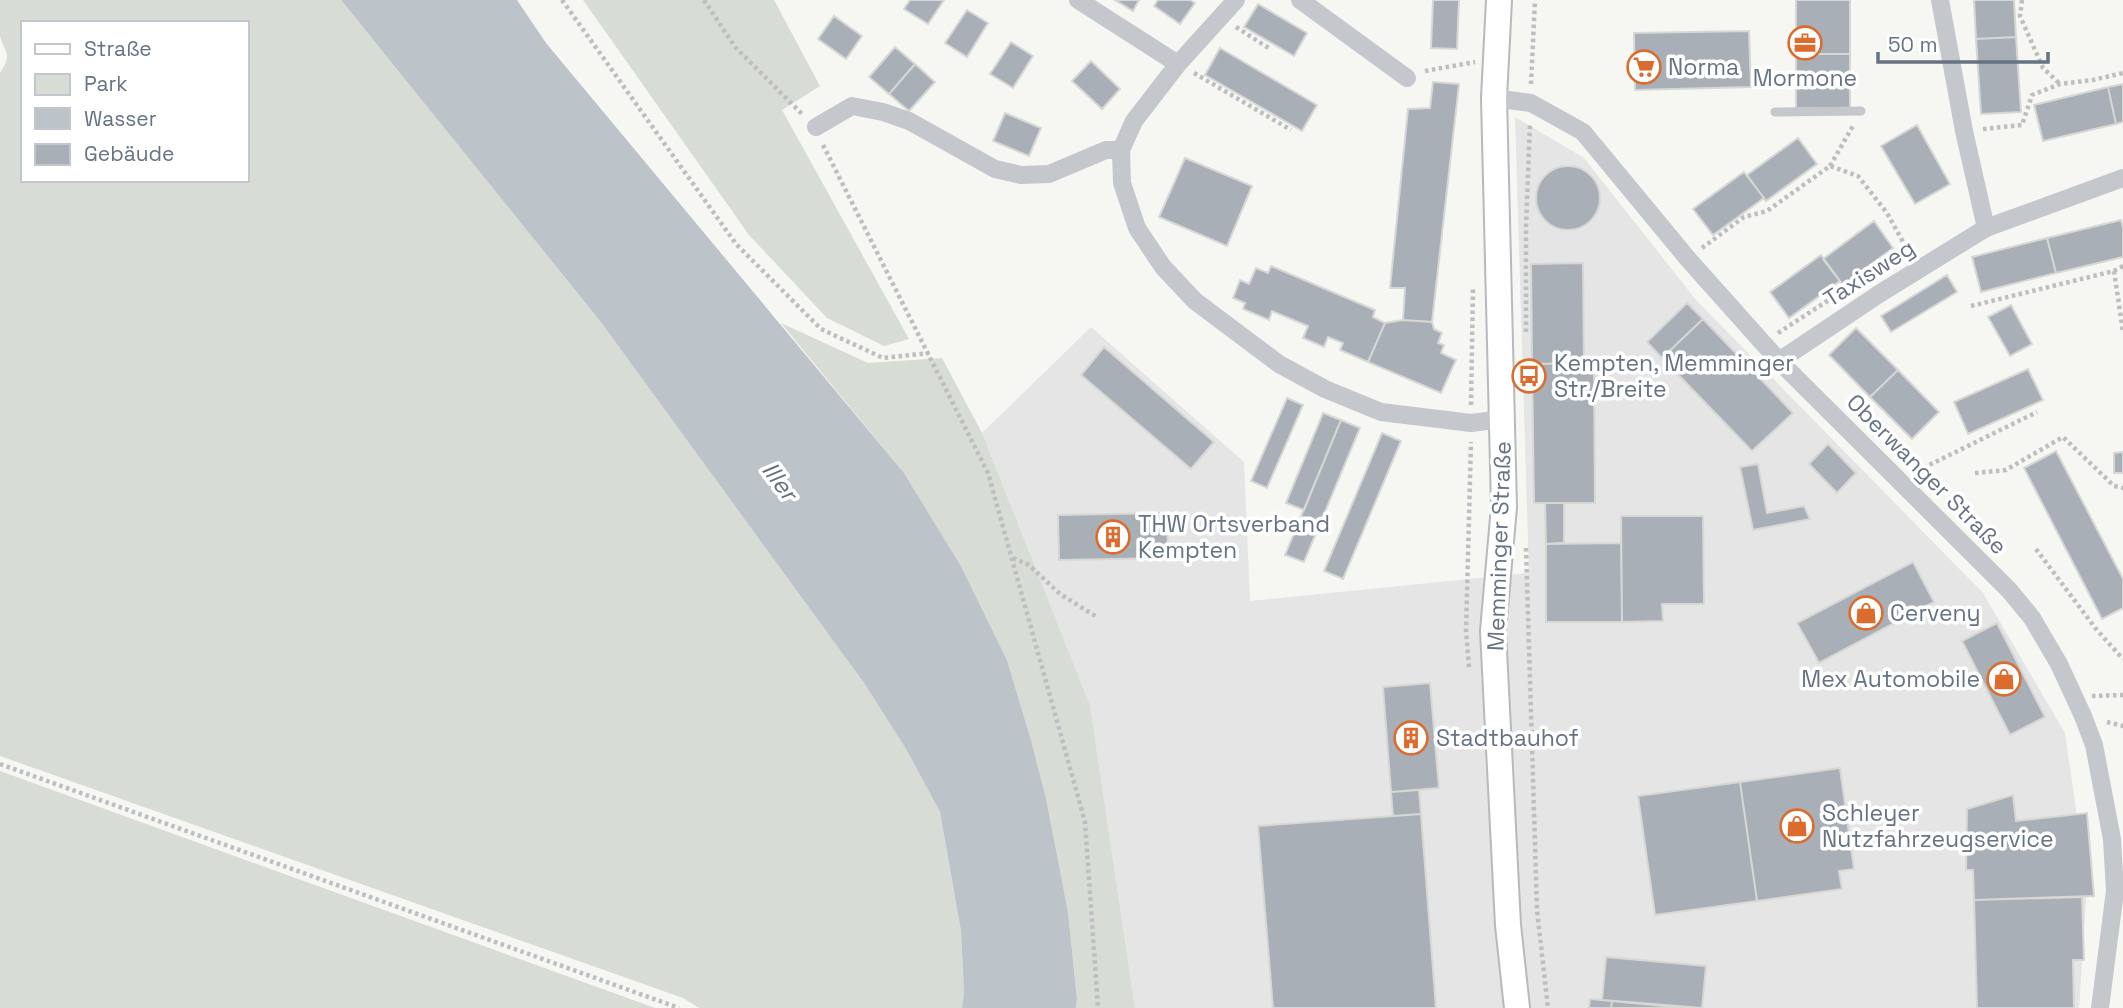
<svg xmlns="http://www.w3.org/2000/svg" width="2123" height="1008" font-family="'Space Grotesk',sans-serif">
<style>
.built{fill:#e4e5e4}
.green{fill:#d7ddd4;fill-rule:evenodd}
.water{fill:#bcc4ca}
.building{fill:#a9afb6;stroke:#d7d8d6;stroke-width:2}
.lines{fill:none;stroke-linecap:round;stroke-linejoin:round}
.secondary-casing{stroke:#b6babf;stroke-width:28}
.path{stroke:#bcbec0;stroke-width:4.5;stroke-dasharray:3.5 3.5;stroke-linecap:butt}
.lane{stroke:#c4c7cb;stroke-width:9}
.street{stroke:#c4c7cb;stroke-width:18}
.secondary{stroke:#fff;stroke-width:24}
.labels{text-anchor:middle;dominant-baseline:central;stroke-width:7;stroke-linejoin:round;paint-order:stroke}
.poi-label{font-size:23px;fill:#667383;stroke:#fff;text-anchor:start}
.street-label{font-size:23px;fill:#667383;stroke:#fff}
.water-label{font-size:24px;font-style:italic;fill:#63737f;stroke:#fff}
</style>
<rect width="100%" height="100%" fill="#f6f6f3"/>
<path class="built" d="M1515,117L1584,158L1696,300L1983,593L2065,733L2087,885L2079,1008H1135L1090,705L982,433L1091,327L1244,462L1250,601L1529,573Z"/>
<path class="green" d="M0,0H341L600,321L864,683L906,749L940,812L961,931L964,992L962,1008H699L683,998L0,756V73C13,53 5,54 0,36C0,26 0,10 0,0ZM23,23H247V180H23Z
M583,0H774L820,86L782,110L909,339L884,346L827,318L749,235Z
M781,323L868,363L942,358L982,433L1090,705L1135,1008H1076L1077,999L1068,912L1046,798L1031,740L1007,660L961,566L904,473Z
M0,771L655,1008H0Z"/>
<path class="water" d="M341,0H517L546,43L904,473L961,566L1007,660L1031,740L1046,798L1068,912L1077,999L1076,1008H962L964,992L961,931L940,812L906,749L864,683L600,321Z"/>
<path class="building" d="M910,0H944L928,24L904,9Z
M1115,0H1139L1133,11Z
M1158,0H1190L1195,3L1180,24L1154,6Z
M1433,0H1459L1457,49L1431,48Z
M1796,0H1850V54H1796Z
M1974,0H2014L2016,37L1976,39Z
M1258,4L1307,33L1294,56L1244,27Z
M967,10L988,23L967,57L945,43Z
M834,16L862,36L846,59L818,39Z
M1749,31L1751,87L1635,90L1634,33Z
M2016,37L2021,112L1981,114L1976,39Z
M1011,42L1033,56L1013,88L990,74Z
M895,47L915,64L889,94L869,77Z
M1220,48L1317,105L1302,131L1205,75Z
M1796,54H1850V108H1796Z
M1091,61L1120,89L1102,109L1072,81Z
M915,64L935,82L909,111L889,94Z
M1433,82L1459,84L1432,322L1403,320L1405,288H1390L1408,109L1430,108Z
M2123,84V122L2116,124L2108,87Z
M2108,87L2116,124L2043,141L2034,105Z
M1005,113L1041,128L1029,156L993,141Z
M1917,125L1950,184L1915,204L1881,146Z
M1798,138L1817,164L1766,201L1747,175Z
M1185,158L1252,186L1227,246L1159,217Z
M1536 198a32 32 0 1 1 64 0a32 32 0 1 1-64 0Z
M1744,172L1764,198L1713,235L1693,209Z
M2121,220L2123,228V257L2056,273L2047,238Z
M1874,221L1893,248L1843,285L1823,259Z
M2047,238L2056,273L1981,292L1972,257Z
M1821,255L1840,281L1789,318L1770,292Z
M1583,263L1584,363L1532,364L1531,264Z
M1271,266L1375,310L1373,317L1385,323L1368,362L1340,350L1343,343L1328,337L1324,347L1303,338L1308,326L1272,311L1269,320L1243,309L1245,303L1233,298L1240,280L1249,284L1256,268L1268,273Z
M1947,275L1957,292L1891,332L1881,316Z
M1687,303L1703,319L1662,358L1647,342Z
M2011,305L2032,344L2010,356L1988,317Z
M1703,319L1793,413L1752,451L1662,358Z
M1403,320L1432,322L1434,329L1442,333L1438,343L1444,345L1441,353L1456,360L1441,393L1368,362L1385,323Z
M1856,328L1898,370L1870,397L1829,355Z
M1104,347L1214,442L1191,469L1081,375Z
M1594,363L1595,503H1534L1532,364Z
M2028,369L2043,400L1968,434L1954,402Z
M1898,370L1939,412L1912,439L1870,397Z
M1287,398L1303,405L1267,488L1251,481Z
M1323,413L1341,420L1304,510L1286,503Z
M1341,420L1360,428L1304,562L1285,555Z
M1382,433L1401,441L1343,579L1324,571Z
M1828,444L1856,473L1837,493L1809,464Z
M2056,451L2123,579V608L2102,619L2024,468Z
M2123,452V473H2114V453Z
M1758,464L1767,513L1804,506L1810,519L1753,530L1740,467Z
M1545,503H1564V543L1546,544Z
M1167,513L1168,558L1059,560L1058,515Z
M1621,516H1703L1704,604H1662L1663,621L1622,622Z
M1621,543L1622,622H1546V544Z
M1913,562L1934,602L1819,663L1797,623Z
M1997,623L2045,717L2010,735L1962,641Z
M1430,683L1439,788L1391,792L1383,687Z
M1840,768L1854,869L1839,871L1842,889L1757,901L1740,782Z
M1740,782L1757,901L1655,915L1638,796Z
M1419,790L1421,814L1393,816L1391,792Z
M2013,795L2016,821L2087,813L2094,896L1974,900L1973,870H1966L1967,809Z
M1421,814L1436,1008H1273L1258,826Z
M2082,897L2084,960H2073L2074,1008H1977L1974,900Z
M1606,957L1706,966L1702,1008L1602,1000Z
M1590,999L1612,1001L1611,1008H1589Z
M1612,1001L1686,1008H1611Z"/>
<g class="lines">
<defs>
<path id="secondary" d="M1499,0L1494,98L1504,507L1493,631L1508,925L1517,1008"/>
</defs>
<use href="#secondary" class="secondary-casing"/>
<path class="path" d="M562,0L736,244L821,329L883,358L929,353
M704,0L735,47L803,115
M2022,0L2020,16L2043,68L2060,84
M1236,27L1270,49
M1425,71L1475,62
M1194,73L1291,130
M1531,84L1535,0
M1983,129L2022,125L2032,95L2060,84L2093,80L2123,73
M823,145L988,473L1085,822L1098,1008
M1830,166L1854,124
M1702,248L1744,217L1767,211L1830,166L1858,176L1887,213L1907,249L1881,267
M2114,271L2123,332
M1971,306L2114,271L2123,266
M1526,332V227L1530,124
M1778,333L1835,296
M1471,405L1473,288
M1917,471L2037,412
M1975,473L2006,470L2063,437L2114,486L2123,488
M1526,548L1537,910L1548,1008
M2036,549L2096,629L2123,659
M1013,558L1029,565L1060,594L1097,617
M1469,667L1466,631L1471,442
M2092,696L2123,695
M2107,722L2123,726
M0,764L679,1008"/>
<path class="lane" d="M1775,112L1861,111"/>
<path class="street" d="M1078,0L1178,64
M1236,0L1178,64L1134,121L1121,150L1122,183L1137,228L1163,267L1195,301L1279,364L1325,389L1381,412L1471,423L1502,419
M1300,0L1407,78
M1940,0L1964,131L1986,228
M1494,98L1531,103L1583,132L1688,259L1779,361L2009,590L2032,618L2059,664L2083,716L2094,745L2112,839L2115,891L2100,1008
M816,127L852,106L883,112L909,121L995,169L1021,175L1049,174L1106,150H1121
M1779,361L1879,294L1986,228L2123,178"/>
<use href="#secondary" class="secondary"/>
</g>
<defs>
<symbol id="office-ring" viewBox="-11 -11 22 22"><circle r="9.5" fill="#fff" stroke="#dc6c2e" stroke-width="1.5"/><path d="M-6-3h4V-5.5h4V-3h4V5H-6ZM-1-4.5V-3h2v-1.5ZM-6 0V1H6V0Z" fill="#dc6c2e"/></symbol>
<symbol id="supermarket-ring" viewBox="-11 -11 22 22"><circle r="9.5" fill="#fff" stroke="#dc6c2e" stroke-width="1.5"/><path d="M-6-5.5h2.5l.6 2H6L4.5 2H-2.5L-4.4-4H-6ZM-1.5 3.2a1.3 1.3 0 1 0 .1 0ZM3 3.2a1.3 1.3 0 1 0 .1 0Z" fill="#dc6c2e"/></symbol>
<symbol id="bus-ring" viewBox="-11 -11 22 22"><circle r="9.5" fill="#fff" stroke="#dc6c2e" stroke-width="1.5"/><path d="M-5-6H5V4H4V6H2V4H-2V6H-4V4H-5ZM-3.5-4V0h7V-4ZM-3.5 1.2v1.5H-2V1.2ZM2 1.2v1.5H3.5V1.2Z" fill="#dc6c2e"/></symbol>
<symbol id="building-ring" viewBox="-11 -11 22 22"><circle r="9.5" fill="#fff" stroke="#dc6c2e" stroke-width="1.5"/><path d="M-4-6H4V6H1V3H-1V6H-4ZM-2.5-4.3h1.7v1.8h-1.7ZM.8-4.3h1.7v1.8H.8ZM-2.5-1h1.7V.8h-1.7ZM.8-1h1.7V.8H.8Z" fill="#dc6c2e"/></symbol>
<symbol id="shop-ring" viewBox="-11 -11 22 22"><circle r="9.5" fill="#fff" stroke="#dc6c2e" stroke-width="1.5"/><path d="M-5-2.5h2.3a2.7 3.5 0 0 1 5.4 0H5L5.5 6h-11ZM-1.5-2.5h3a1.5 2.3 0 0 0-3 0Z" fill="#dc6c2e"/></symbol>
</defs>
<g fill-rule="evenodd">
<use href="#office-ring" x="1786" y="24" width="38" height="38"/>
<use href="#supermarket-ring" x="1625" y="48" width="38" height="38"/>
<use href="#bus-ring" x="1510" y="357" width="38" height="38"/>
<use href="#building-ring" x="1094" y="518" width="38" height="38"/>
<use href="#shop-ring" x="1847" y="594" width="38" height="38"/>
<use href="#shop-ring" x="1985" y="660" width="38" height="38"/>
<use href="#building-ring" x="1392" y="719" width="38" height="38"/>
<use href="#shop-ring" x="1778" y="807" width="38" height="38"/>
</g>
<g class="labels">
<g class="poi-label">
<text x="1668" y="67">Norma</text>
<text x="1805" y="78" text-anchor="middle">Mormone</text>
<text x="1554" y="363">Kempten, Memminger<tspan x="1554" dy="26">Str./Breite</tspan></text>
<text x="1138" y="524">THW Ortsverband<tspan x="1138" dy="26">Kempten</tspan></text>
<text x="1890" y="613">Cerveny</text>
<text x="1980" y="679" text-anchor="end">Mex Automobile</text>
<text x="1436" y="738">Stadtbauhof</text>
<text x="1822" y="813">Schleyer<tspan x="1822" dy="26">Nutzfahrzeugservice</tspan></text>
</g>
<g class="street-label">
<text transform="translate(1869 273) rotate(-33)">Taxisweg</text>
<text transform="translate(1927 474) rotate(45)">Oberwanger Straße</text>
<text transform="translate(1499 546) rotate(-88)">Memminger Straße</text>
</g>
<g class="water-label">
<text transform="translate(780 481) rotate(53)">Iller</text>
</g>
</g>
<rect x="21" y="21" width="228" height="161" fill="#ffffff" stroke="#c2c7cd" stroke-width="2"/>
<rect x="35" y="44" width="35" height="10" fill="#ffffff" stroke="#c2c7cd" stroke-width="2"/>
<text x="84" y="56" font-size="21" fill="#667383">Straße</text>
<rect x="35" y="74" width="35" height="21" fill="#d7ddd4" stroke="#c2c7cd" stroke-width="2"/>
<text x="84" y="91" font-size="21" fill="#667383">Park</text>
<rect x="35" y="108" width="35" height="21" fill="#bcc4ca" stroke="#c2c7cd" stroke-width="2"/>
<text x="84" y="126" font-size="21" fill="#667383">Wasser</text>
<rect x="35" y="144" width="35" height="21" fill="#a9afb6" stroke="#c2c7cd" stroke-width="2"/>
<text x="84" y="161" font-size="21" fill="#667383">Gebäude</text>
<path d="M1878 52v10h170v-10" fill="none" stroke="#667383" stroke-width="3.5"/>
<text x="1888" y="52" font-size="21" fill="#667383" stroke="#ffffff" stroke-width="5" paint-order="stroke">50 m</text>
</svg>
